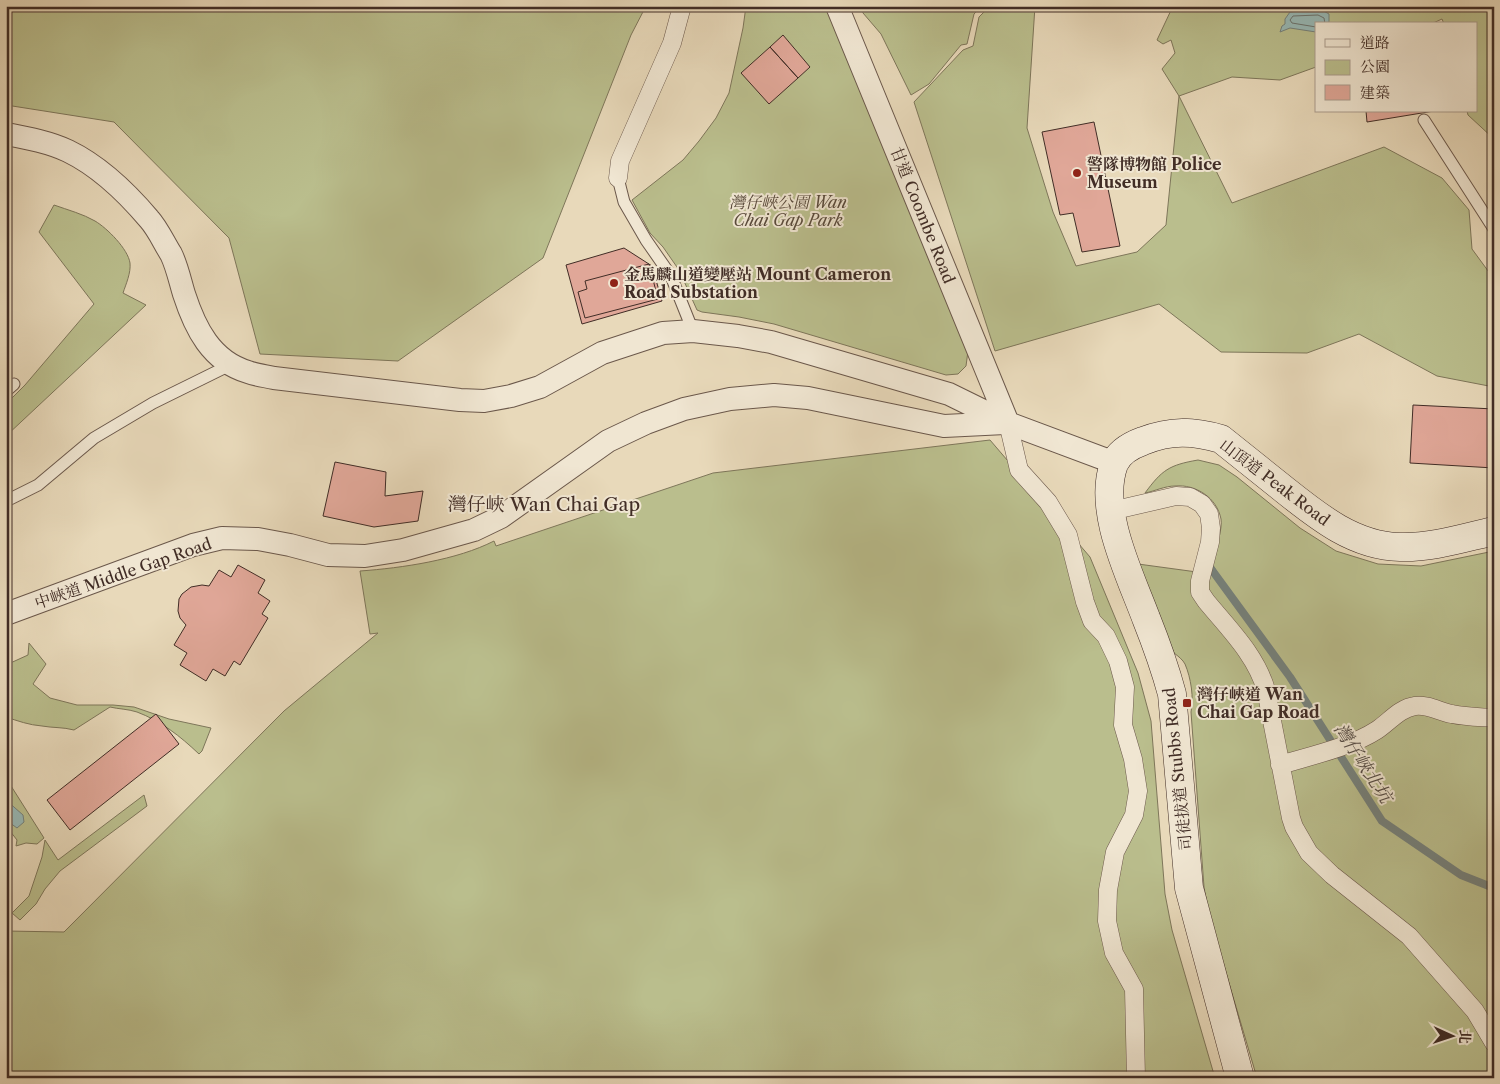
<svg xmlns="http://www.w3.org/2000/svg" width="1500" height="1084" font-family="'Libre Caslon Text','Noto Serif TC',serif">
<style>
.green{fill:#babe8d;stroke:#7e765a}
.water{fill:#98b9b6;stroke:#75817c}
.lines{fill:none;stroke-linecap:round;stroke-linejoin:round}
.shore{stroke:#6c736e;stroke-width:1}
.stream{stroke:#75817c;stroke-width:8}
.building{fill:#e0a798;stroke:#412d26}
.service-casing{stroke:#6b584b;stroke-width:13}
.pedestrian-casing{stroke:#6b584b;stroke-width:19}
.minor-casing{stroke:#6b584b;stroke-width:24}
.secondary-casing{stroke:#412d26;stroke-width:29}
.service{stroke:#f0e6d2;stroke-width:11}
.pedestrian{stroke:#f0e6d2;stroke-width:18}
.minor{stroke:#f0e6d2;stroke-width:22}
.secondary{stroke:#f0e6d2;stroke-width:28}
.poi-dot{fill:#8f2418;stroke:#f0e6d2;stroke-width:2}
.labels{text-anchor:middle;dominant-baseline:central;stroke-width:4;stroke-linejoin:round;paint-order:stroke}
.poi-label{font-size:16px;font-weight:bold;fill:#412d26;stroke:#f0e6d2;text-anchor:start}
.park-label{font-size:16px;font-style:italic;fill:#594a3b;stroke:#f0e6d2}
.street-label{font-size:16px;fill:#412d26;stroke:#f0e6d2}
.water-label{font-size:18px;font-style:italic;fill:#524943;stroke:#f0e6d2}
.quarter-label{font-size:19px;fill:#412d26;stroke:#f0e6d2}
</style>
<rect width="100%" height="100%" fill="#e8d9ba"/>
<filter id="stains"><feTurbulence type="fractalNoise" baseFrequency=".004" numOctaves="4"/><feColorMatrix values="0 0 0 0 .2 0 0 0 0 .09 0 0 0 0 .02 0 0 0 .5 -.17"/></filter>
<radialGradient id="worn" r=".72"><stop offset=".6" stop-color="#630" stop-opacity="0"/><stop offset="1" stop-color="#630" stop-opacity=".3"/></radialGradient>
<path class="green" d="M6,6H646L631,35L543,258L398,361L260,354L229,238L114,122L6,105Z
M746,6H826L968,351L966,366L958,374L946,375L774,324L739,317L702,312L697,310L679,270L663,247L650,233L632,200L683,160L699,141L716,118L729,93L743,28Z
M860,6H982L974,14L967,44L961,45L929,84L911,95L881,34L863,13Z
M990,6H1035L1027,128L1053,212L1076,266L1137,252L1166,225L1179,96L1162,69L1175,53L1171,40L1163,44L1157,40L1173,6H1494V139L1468,115L1467,111H1476V24H1444L1442,19L1431,24H1316V67L1280,80L1232,77L1179,96L1232,203L1384,147L1442,178L1469,210L1472,249L1494,279V387L1437,376L1359,334L1307,353L1221,352L1159,304L995,351L914,102L963,50L973,46L979,17Z
M54,205C68,210 83,214 95,221C107,228 128,249 130,263C131,273 126,284 123,293L146,305L6,436V404L25,385L94,304L39,232Z
M990,440L1090,557L1138,673L1151,721L1165,894L1172,930L1215,1078H6V931L64,932L284,711L378,633L370,634L360,571C402,568 457,560 494,541L496,546L713,473Z
M1198,460L1219,465L1237,477L1300,528L1336,551L1378,564L1421,566L1494,551V1078H1257L1209,915L1204,887L1191,712C1194,698 1191,678 1185,664C1183,660 1178,656 1174,653L1138,564L1219,575L1212,564C1215,554 1223,527 1221,519C1217,498 1196,484 1175,486C1165,486 1155,491 1145,493C1162,470 1169,465 1198,460Z
M29,643L46,664L33,684L50,698L77,705H113L134,707L169,719L211,728L202,751L199,754C180,736 161,721 137,712C128,709 118,709 110,707L74,730C63,727 53,728 42,726C29,725 18,721 6,717V665L28,655Z
M6,778L44,838L37,844L26,843L16,846L17,840L6,826Z
M144,795L147,806L60,871L45,889L36,904L20,920L12,913L29,896L42,857L45,840L58,860Z"/>
<path class="water" d="M1320,9L1329,14V24H1316V32L1290,28L1280,32L1282,26L1285,24V19L1290,12Z
M6,800L23,815L24,822L17,828L6,820Z"/>
<g class="lines">
<path class="shore" d="M1316,27L1292,23L1290,20L1293,16L1318,15L1324,18L1325,24"/>
<path class="stream" d="M1209,566L1290,677L1382,821L1461,875L1494,888"/>
</g>
<path class="building" d="M783,35L810,67L798,78L770,47Z
M770,47L798,78L769,104L741,73Z
M1366,111H1434L1367,122Z
M1094,122L1120,246L1082,252L1073,213L1060,215L1042,132Z
M624,248L652,266L662,301L582,324L566,265Z
M649,264L658,299L585,318L578,292L587,289L585,281Z
M1413,405L1494,409V468L1410,463Z
M335,462L386,472L385,496L423,491L418,521L374,527L323,516Z
M238,565L265,580L258,593L270,601L262,614L268,618L240,665L234,661L225,676L213,669L206,681L180,665L187,653L174,645L186,625L180,618L178,611L179,599L182,594L191,587L202,585L209,586L219,570L231,577Z
M156,714L179,744L70,830L47,800Z"/>
<g class="lines">
<defs>
<path id="service" d="M1424,120L1494,229
M618,178L624,202L646,240L671,276L693,331
M6,391L14,384
M6,501L38,485L94,438L153,403L230,365"/>
<path id="pedestrian" d="M618,178L620,161L672,43L682,6
M1008,423L1019,470L1048,502L1068,535L1085,602L1092,621L1106,636L1118,661L1125,687L1123,725L1133,759L1138,791L1134,815L1115,852L1108,890L1107,921L1114,953L1134,989L1136,1078
M1111,511L1176,496L1190,497L1202,504L1209,514L1211,528L1210,542L1200,581V592L1206,601C1229,629 1256,655 1266,690L1291,818L1294,827L1309,853L1332,875L1409,936L1475,1011L1494,1043
M1280,765C1310,756 1351,747 1377,730C1389,722 1400,708 1415,706C1428,704 1440,712 1452,714C1466,717 1480,717 1494,718"/>
<path id="minor" d="M837,6L1008,423
M6,134C27,138 49,142 68,151C99,166 127,193 149,219C158,229 164,243 171,254C177,266 180,281 184,294C195,328 211,361 248,372C256,375 265,376 274,378L460,400L484,401L511,396L540,387L602,353L663,333L693,331L738,336L771,342L949,394L1008,423L1115,463
M6,614L193,545L222,538L258,539L290,545L328,555L365,556L403,550L474,530L501,517L608,441L646,423L684,409L730,399L774,395L808,398L944,426L1005,423"/>
<path id="secondary" d="M1240,1078L1189,888L1172,694C1165,668 1156,643 1146,618C1130,575 1097,510 1114,464C1119,452 1132,445 1143,441C1171,430 1193,431 1221,439C1241,455 1261,471 1281,487C1316,515 1353,546 1400,547C1432,548 1463,538 1494,531"/>
</defs>
<use href="#service" class="service-casing"/>
<use href="#pedestrian" class="pedestrian-casing"/>
<use href="#minor" class="minor-casing"/>
<use href="#secondary" class="secondary-casing"/>
<use href="#service" class="service"/>
<use href="#pedestrian" class="pedestrian"/>
<use href="#minor" class="minor"/>
<use href="#secondary" class="secondary"/>
</g>
<g class="poi-dot">
<circle cx="1077" cy="173" r="5"/>
<circle cx="614" cy="283" r="5"/>
<rect x="1182" y="698" width="10" height="10" rx="2.5"/>
</g>
<g class="labels">
<g class="poi-label">
<text x="1087" y="164">警隊博物館 Police<tspan x="1087" dy="18">Museum</tspan></text>
<text x="624" y="274">金馬麟山道變壓站 Mount Cameron<tspan x="624" dy="18">Road Substation</tspan></text>
<text x="1197" y="694">灣仔峽道 Wan<tspan x="1197" dy="18">Chai Gap Road</tspan></text>
</g>
<g class="park-label">
<text x="788" y="202">灣仔峽公園 Wan<tspan x="788" dy="18">Chai Gap Park</tspan></text>
</g>
<g class="street-label">
<text transform="translate(923 215) rotate(68)">甘道 Coombe Road</text>
<text transform="translate(1275 482) rotate(37)">山頂道 Peak Road</text>
<text transform="translate(123 573) rotate(-19)">中峽道 Middle Gap Road</text>
<text transform="translate(1177 769) rotate(-96)">司徒拔道 Stubbs Road</text>
</g>
<g class="water-label">
<text transform="translate(1363 763) rotate(57)">灣仔峽北坑</text>
</g>
<g class="quarter-label">
<text x="544" y="504">灣仔峽 Wan Chai Gap</text>
</g>
</g>
<rect width="1500" height="1084" fill="none" stroke="#e8d9ba" stroke-width="25"/>
<rect x="8" y="8" width="1485" height="1069" fill="none" stroke="#412d26" stroke-width="2.5"/>
<rect x="12" y="12" width="1475" height="1059" fill="none" stroke="#412d26"/>
<rect x="1315" y="22" width="162" height="90" fill="#f0e6d2" stroke="#aa9c8d"/>
<rect x="1325" y="39" width="25" height="8" fill="#f0e6d2" stroke="#aa9c8d"/>
<text x="1360" y="48" font-size="15" fill="#412d26">道路</text>
<rect x="1325" y="60" width="25" height="15" fill="#babe8d" stroke="#aa9c8d"/>
<text x="1360" y="72" font-size="15" fill="#412d26">公園</text>
<rect x="1325" y="85" width="25" height="15" fill="#e0a798" stroke="#aa9c8d"/>
<text x="1360" y="98" font-size="15" fill="#412d26">建築</text>
<g transform="translate(1452 1036) rotate(93)" stroke="#f0e6d2" stroke-width="4" paint-order="stroke">
<path d="M0-4L9 19L0 12L-9 19Z" fill="#412d26"/>
<text y="-8" font-size="14" font-weight="bold" text-anchor="middle" fill="#412d26">北</text>
</g>
<rect width="100%" height="100%" filter="url(#stains)"/>
<rect width="100%" height="100%" fill="url(#worn)"/>
</svg>
